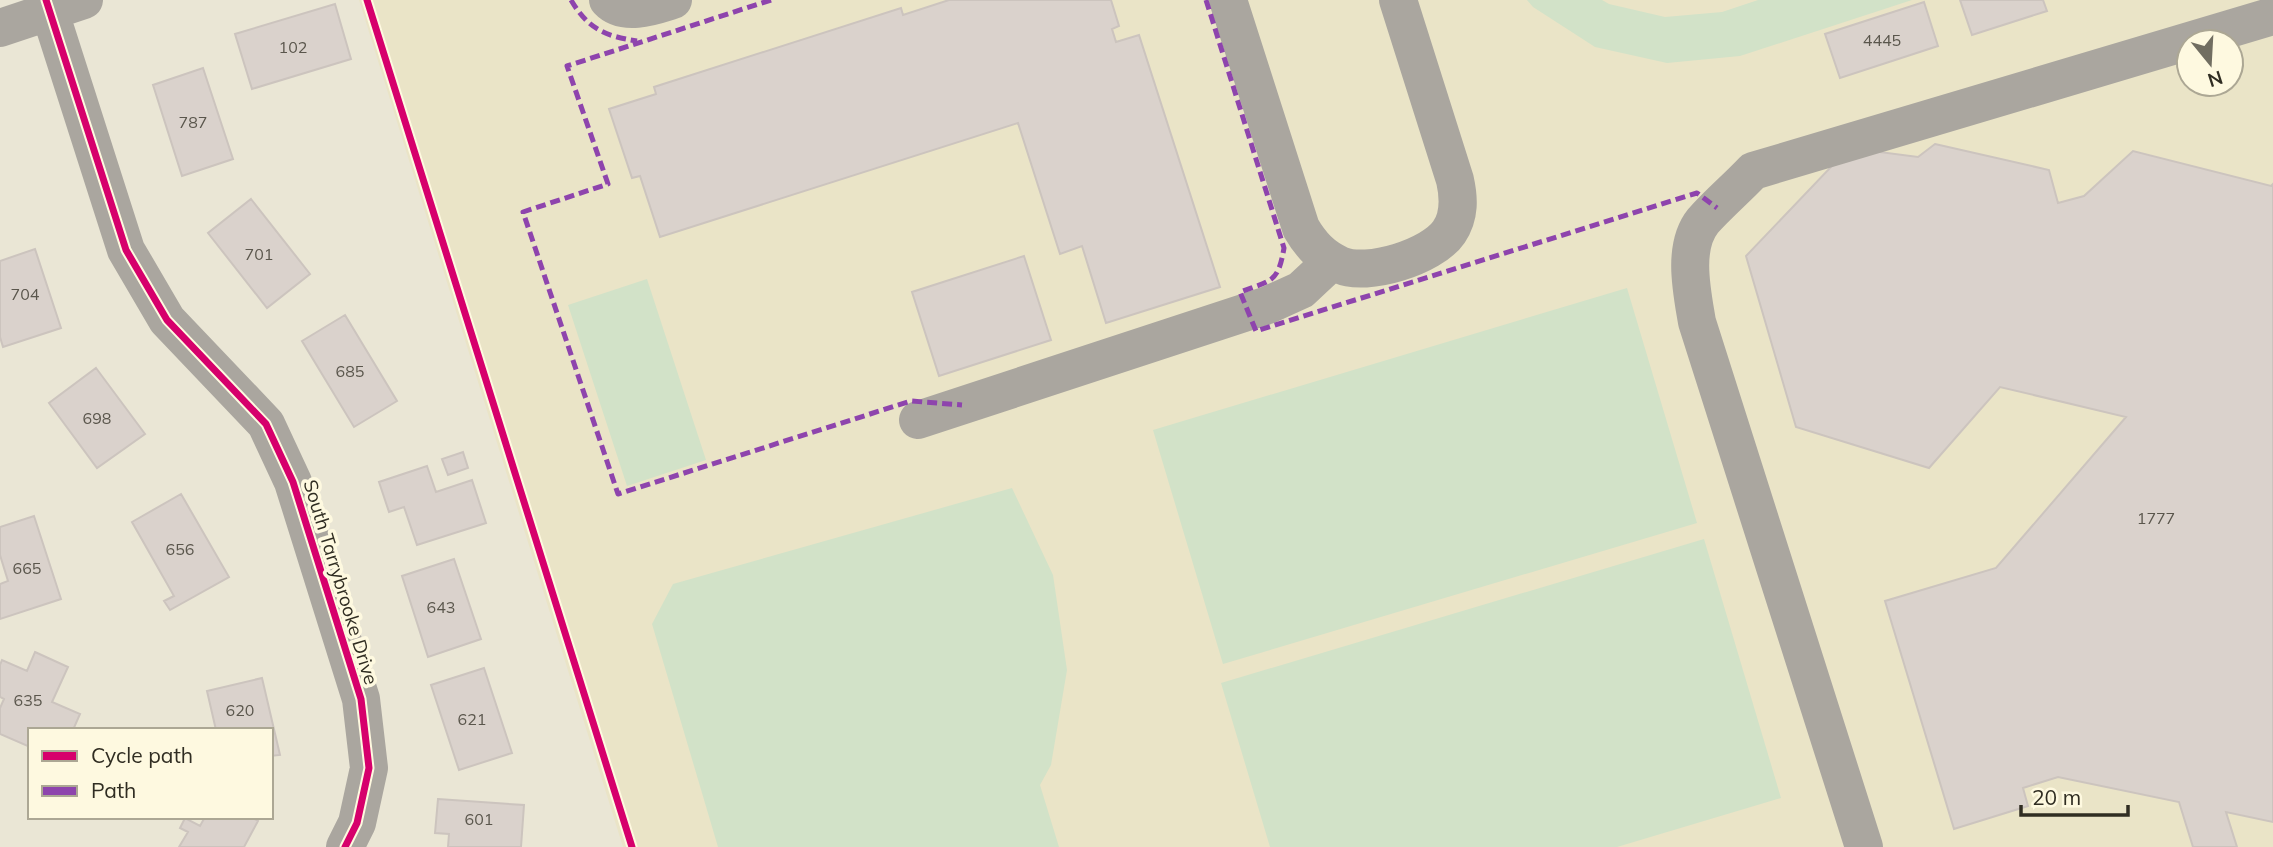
<svg xmlns="http://www.w3.org/2000/svg" width="2273" height="847" font-family="Mulish,sans-serif">
<style>
.built{fill:#eae4c7;fill-rule:evenodd}
.park{fill:#d2e2c8}
.building{fill:#dad2cc;stroke:#ccc4be;stroke-width:2}
.lines{fill:none;stroke-linecap:round;stroke-linejoin:round}
.minor{stroke:#aaa69f;stroke-width:38}
.quiet{stroke:#8e44ad;stroke-width:5;stroke-dasharray:10 5;stroke-linecap:butt}
.cycleway-casing{stroke:#fef9e0;stroke-width:11}
.cycleway{stroke:#d6006c;stroke-width:7}
.labels{text-anchor:middle;dominant-baseline:central;stroke-width:7;stroke-linejoin:round;paint-order:stroke}
.number-label{font-size:16px;fill:#5a564c}
.street-label{font-size:19px;fill:#302d22;stroke:#fef9e0}
</style>
<rect width="100%" height="100%" fill="#eae6d5"/>
<path class="built" d="M359,0H2273V847H623ZM2189,42H2231V84H2189Z"/>
<path class="park" d="M1527,0H1602L1609,4L1665,17L1722,12L1758,0H1912L1740,56L1667,63L1595,47L1533,7Z
M647,279L706,460L627,486L568,305Z
M1627,288L1697,523L1223,664L1153,430Z
M1012,488L1053,575L1067,670L1051,765L1040,785L1059,847H718L652,624L673,584Z
M1704,539L1781,798L1617,847H1270L1221,683Z"/>
<path class="building" d="M949,0H1111L1119,26L1112,29L1116,42L1139,35L1220,287L1106,323L1082,246L1060,254L1018,123L660,237L640,176L632,178L609,109L656,94L654,87L901,8L903,15Z
M1960,0H2043L2047,11L1972,35Z
M1924,2L1938,46L1840,78L1825,34Z
M335,4L351,59L252,89L235,34Z
M203,68L233,159L182,176L153,85Z
M1935,144L2049,170L2058,203L2084,196L2133,151L2271,186L2273,184V822L2226,812L2237,847H2193L2179,802L2058,777L2023,788L2028,806L1954,829L1885,601L1996,568L2126,417L2000,387L1929,468L1796,427L1746,256L1849,148L1918,157Z
M251,199L310,274L267,308L208,233Z
M35,249L61,328L3,347L0,337V261Z
M1024,256L1051,340L939,376L912,292Z
M345,315L397,401L354,427L302,341Z
M96,368L145,434L97,468L49,403Z
M463,452L468,468L448,475L442,459Z
M427,466L436,492L472,480L486,523L417,545L404,507L389,512L379,482Z
M181,494L229,577L170,610L164,601L174,596L132,522Z
M34,516L61,599L0,619V584L8,581L0,555V527Z
M454,559L481,639L428,657L402,576Z
M35,652L68,667L52,702L80,714L73,730H30V747L0,734V708L4,699L0,697V665L2,660L27,671Z
M484,668L512,753L459,770L431,685Z
M262,678L280,755L271,756V730H216L207,691Z
M438,799L524,805L521,847H448L449,834L435,833Z
M205,817H251L258,821L244,847H179L188,832L180,828L185,818L200,826Z"/>
<g class="lines">
<path class="minor" d="M46,0L126,250L167,320L266,424L293,482L361,699L369,768L357,823L345,847
M608,0C624,17 654,6 673,0
M1228,0L1301,228C1311,245 1322,257 1340,265C1367,277 1432,257 1449,232C1460,216 1459,198 1455,180L1398,0
M0,28L84,0
M918,420L1268,305L1301,290L1332,261
M1864,847L1697,322C1692,292 1682,247 1703,221C1718,204 1737,188 1753,171L2273,16"/>
<path class="quiet" d="M571,0C588,29 605,36 637,41
M771,0L567,66L608,184L523,212L618,494L911,401L962,405
M1206,0L1284,248C1278,283 1272,280 1240,292L1256,331L1697,193L1717,208"/>
<defs>
<path id="cycleway" d="M46,0L126,250L167,320L266,424L293,482L361,699L369,768L357,823L345,847
M367,0L632,847"/>
</defs>
<use href="#cycleway" class="cycleway-casing"/>
<use href="#cycleway" class="cycleway"/>
</g>
<g class="labels">
<g class="number-label">
<text x="1882" y="40">4445</text>
<text x="293" y="47">102</text>
<text x="193" y="122">787</text>
<text x="259" y="254">701</text>
<text x="25" y="294">704</text>
<text x="350" y="371">685</text>
<text x="97" y="418">698</text>
<text x="2156" y="518">1777</text>
<text x="180" y="549">656</text>
<text x="27" y="568">665</text>
<text x="441" y="607">643</text>
<text x="28" y="700">635</text>
<text x="240" y="710">620</text>
<text x="472" y="719">621</text>
<text x="479" y="819">601</text>
</g>
<g class="street-label">
<text transform="translate(341 582) rotate(73)">South Tarrybrooke Drive</text>
</g>
</g>
<rect x="28" y="728" width="245" height="91" fill="#fef9e0" stroke="#aca794" stroke-width="2"/>
<rect x="42" y="751" width="35" height="10" fill="#d6006c" stroke="#aca794" stroke-width="2"/>
<text x="91" y="763" font-size="21" fill="#302d22">Cycle path</text>
<rect x="42" y="786" width="35" height="10" fill="#8e44ad" stroke="#aca794" stroke-width="2"/>
<text x="91" y="798" font-size="21" fill="#302d22">Path</text>
<g transform="translate(2210 63) rotate(162)"><circle r="33" fill="#fef9e0" stroke="#aca794" stroke-width="2"/>
<path d="M0-5L12 26L0 18L-12 26Z" fill="#716e61"/>
<text y="-10" font-size="19" font-weight="bold" text-anchor="middle" fill="#302d22">N</text>
</g>
<path d="M2021 805v10h107v-10" fill="none" stroke="#302d22" stroke-width="3.5"/>
<text x="2032" y="805" font-size="21" fill="#302d22" stroke="#fef9e0" stroke-width="5" paint-order="stroke">20 m</text>
</svg>
